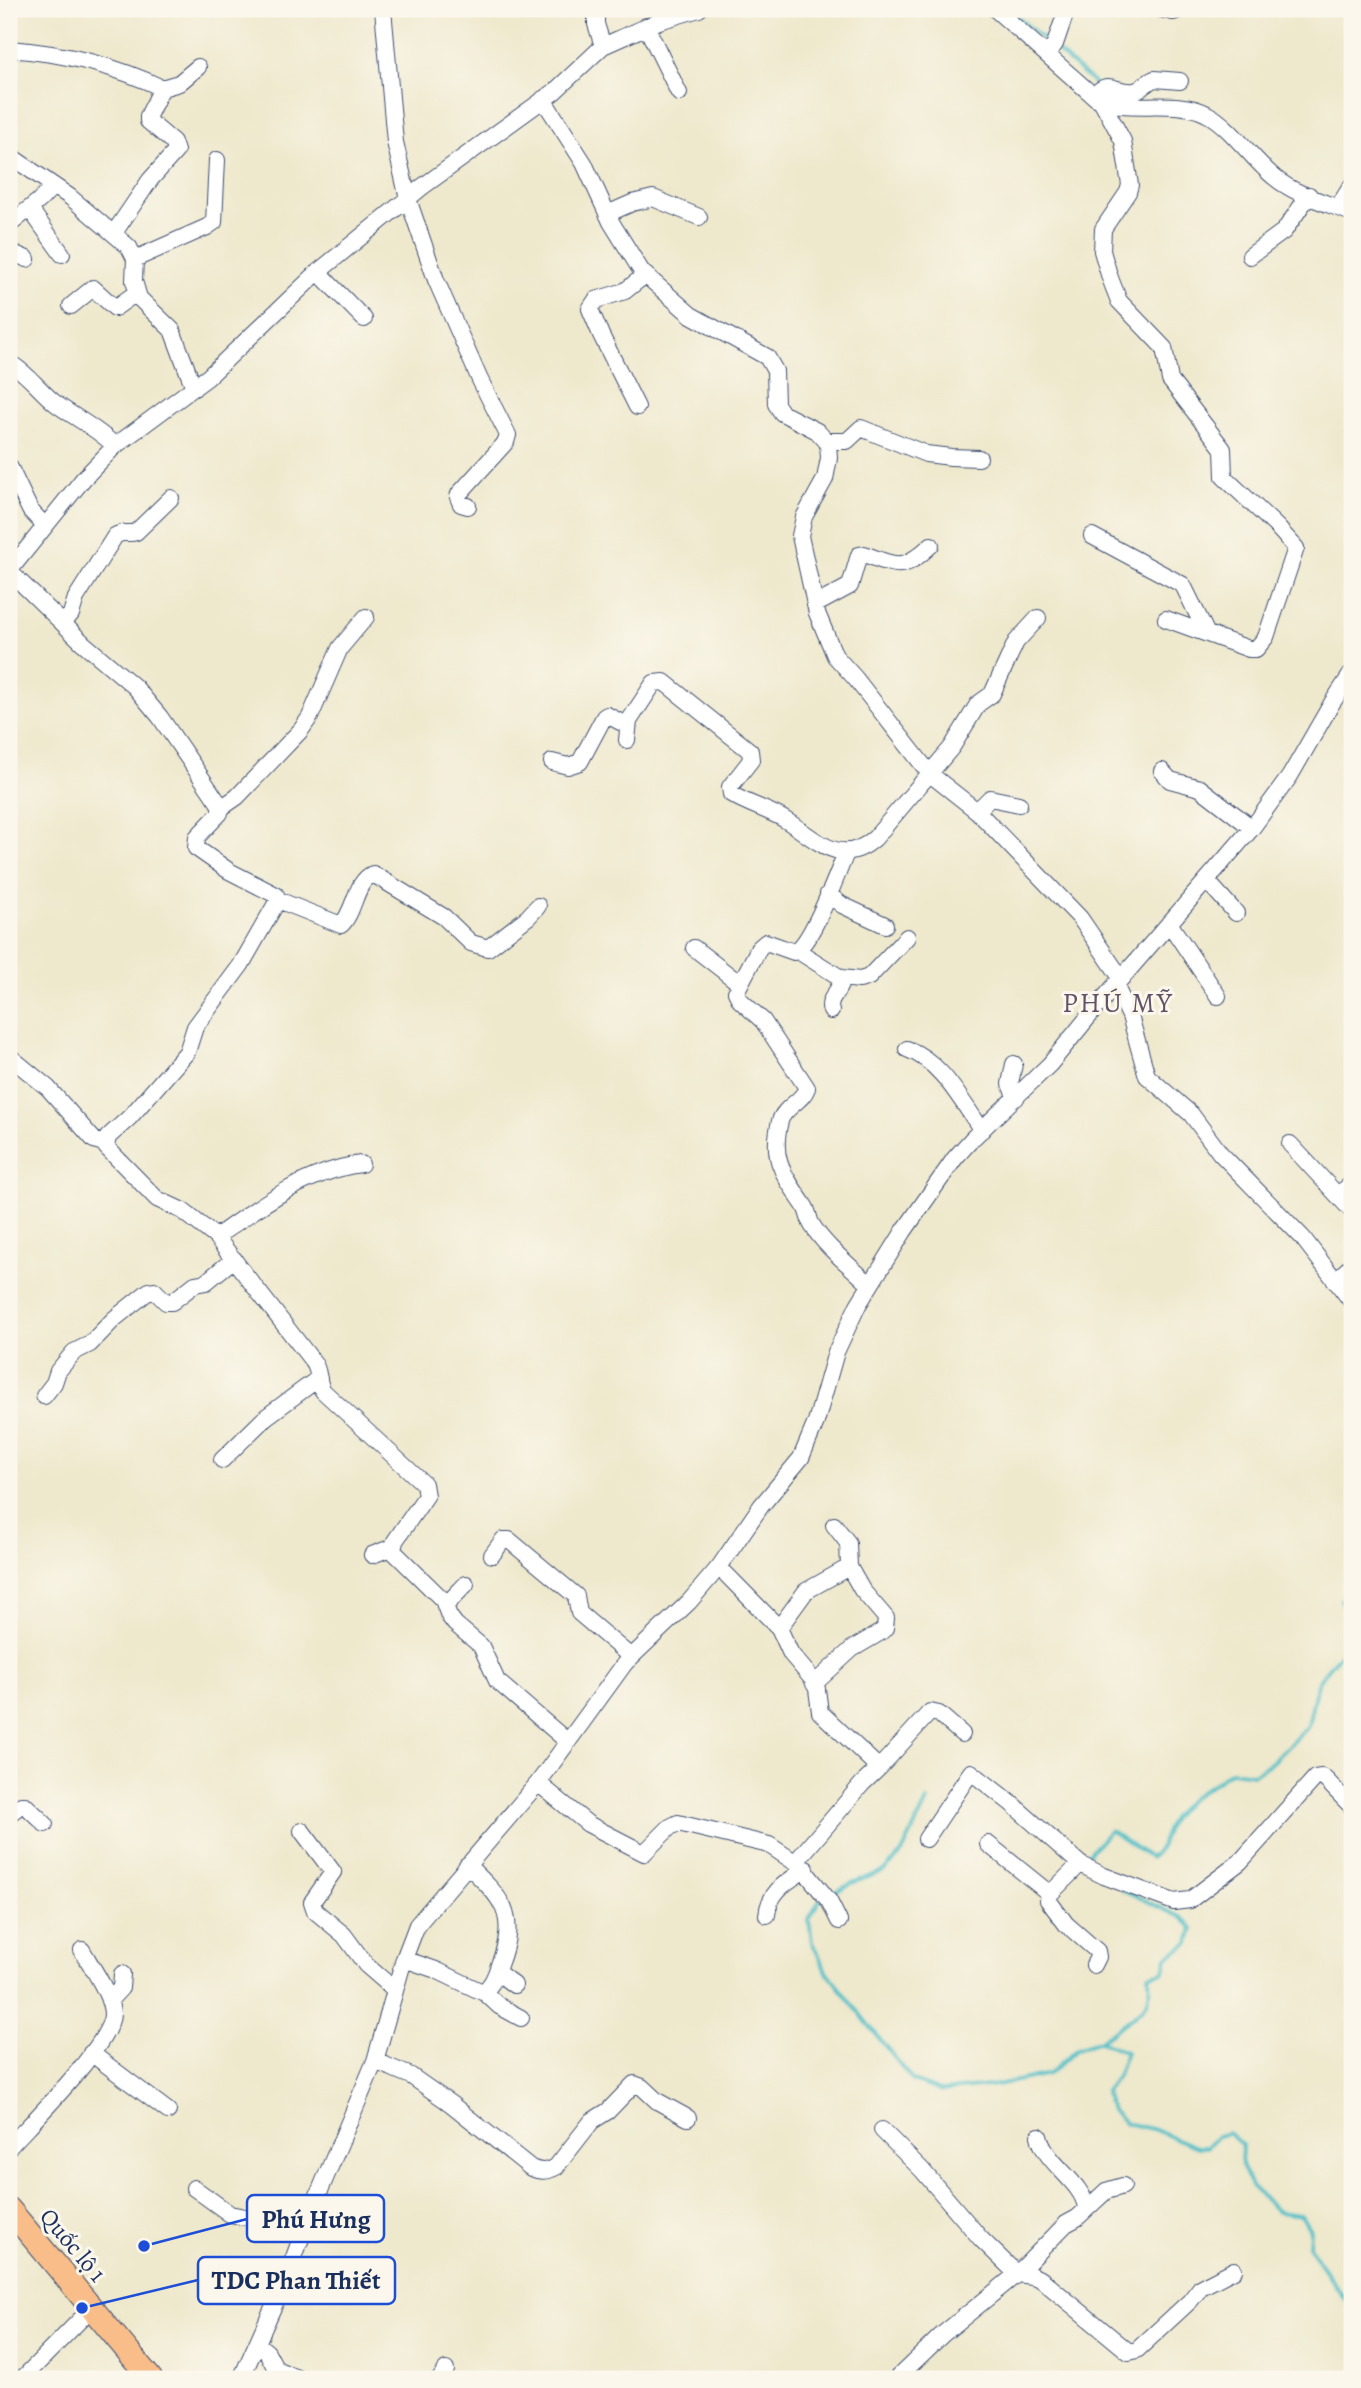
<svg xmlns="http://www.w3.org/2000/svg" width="1361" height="2388" font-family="Alegreya,serif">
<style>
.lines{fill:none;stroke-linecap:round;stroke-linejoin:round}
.stream{stroke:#52c0c9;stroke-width:3.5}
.minor-casing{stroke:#3b4b6e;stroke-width:18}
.highway-casing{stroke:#3b4b6e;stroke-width:25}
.minor{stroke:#fff;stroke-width:16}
.highway{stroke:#f8bd89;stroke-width:23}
.labels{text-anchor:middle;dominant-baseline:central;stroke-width:6;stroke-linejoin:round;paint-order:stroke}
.street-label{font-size:24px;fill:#1b2f5e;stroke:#fbf7ec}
.quarter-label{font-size:28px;letter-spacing:2px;fill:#615367;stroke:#fbf7ec}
.leader{fill:none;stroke:#1d4ed8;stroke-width:2.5}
.callout-dot{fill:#1d4ed8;stroke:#fbf7ec;stroke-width:2.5}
.callout{fill:#fbf7ec;stroke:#1d4ed8;stroke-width:2.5}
.callout-label{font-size:26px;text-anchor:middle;font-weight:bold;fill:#1b2f5e}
</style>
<rect width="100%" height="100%" fill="#fbf7ec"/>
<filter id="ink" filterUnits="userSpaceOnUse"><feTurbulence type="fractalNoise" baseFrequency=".0143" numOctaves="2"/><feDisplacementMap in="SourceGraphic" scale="14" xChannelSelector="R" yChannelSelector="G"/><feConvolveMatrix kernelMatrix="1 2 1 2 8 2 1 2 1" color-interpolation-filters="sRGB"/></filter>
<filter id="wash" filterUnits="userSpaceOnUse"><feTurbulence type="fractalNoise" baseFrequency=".00686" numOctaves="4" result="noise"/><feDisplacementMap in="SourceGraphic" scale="28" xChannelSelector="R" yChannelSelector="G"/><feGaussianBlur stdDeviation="1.57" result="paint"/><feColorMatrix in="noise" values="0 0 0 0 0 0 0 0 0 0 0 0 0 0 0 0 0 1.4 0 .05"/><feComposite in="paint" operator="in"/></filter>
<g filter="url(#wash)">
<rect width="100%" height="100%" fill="#eee8cc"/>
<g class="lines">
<path class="stream" d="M1008,9L1049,44
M1057,51L1096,85
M1352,1592L1341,1600L1352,1618
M1083,1860L1110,1830L1150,1858C1167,1846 1162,1829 1174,1816C1188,1797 1212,1785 1231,1771L1254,1774L1272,1762L1308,1726L1317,1684L1331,1664L1352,1642
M830,1895L852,1883L884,1871L902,1853L927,1801
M820,1900L809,1919L812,1942L826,1971L913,2081L941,2091L997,2085L1049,2074L1077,2049L1100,2041L1126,2052L1117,2076L1105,2091L1111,2110L1125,2123L1152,2129L1197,2147H1207L1217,2136L1228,2133L1242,2145L1241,2166L1251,2186L1278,2212L1301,2215L1310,2230L1309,2246L1352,2310
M1100,2041C1110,2033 1144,2011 1147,2002C1151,1995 1149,1983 1149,1975L1164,1972L1167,1957L1189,1943L1193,1928L1181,1917L1123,1890"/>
</g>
</g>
<g filter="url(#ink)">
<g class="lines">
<defs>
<path id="minor" d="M383,9L395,142L408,199L436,280L480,380L508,435L506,442L459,494L458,497L461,504L468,506
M596,9V24L603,46
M995,9L1096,98C1125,114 1176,97 1207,114C1229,125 1253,160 1274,177C1295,195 1327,203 1352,213
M1160,9L1173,12L1181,9
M646,26L679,93
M9,49C62,53 114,65 162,88
M1047,54L1055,44L1067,9
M1094,96C1109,77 1115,94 1135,91C1142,89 1147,82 1154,79L1180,81
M543,99L584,163L611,222L642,272L691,315L767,357L775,371L776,404L782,413L817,431L828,443L829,458L825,479L804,517L800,536L817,613L835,656L855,678L930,774L977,811L1080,918L1121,978
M1101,100L1123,141L1130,185L1128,192L1103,229L1102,251L1110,278L1119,301L1164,348L1170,380L1223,449L1224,477L1277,527L1296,548L1266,637L1256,649H1249L1166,619
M9,155L70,197L129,247L135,259L134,281L139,298L172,330L194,388
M1338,207L1352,185
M30,209L62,254
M607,214L632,203L653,198L699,217
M9,225L40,200L53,186
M114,233L150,180L176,151L173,142L148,121V116L162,88L179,83L198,67
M9,249L13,253L27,259
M1250,256L1284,231L1309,195
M135,259L207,227L214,222L217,160
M318,272L364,319
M71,306L93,288L115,308L136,293
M13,365C30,376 40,391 55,403C75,418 97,428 115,446
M637,407L601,335L590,309L596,300L625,291L645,275
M827,441H847L861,428L926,454L951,457L979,458
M9,466L30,510L45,526
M1092,536L1183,585L1207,634
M9,571L83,643L135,687L160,717L220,805V813L197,837L196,848L229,871L276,895L278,900L241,965L195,1027L187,1052L130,1117L108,1137L106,1147L157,1199L183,1211L216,1237L314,1363C320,1372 317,1382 323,1391L424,1484L426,1496L395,1541L393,1551L443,1600L449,1616L455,1624L481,1646L497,1681L568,1742
M9,571L84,478L115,446L208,377L318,272L422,187L554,92L603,46L659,21L699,9
M815,605L850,586L859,555L864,554C899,567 903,571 931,545
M63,623L71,614L76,598L115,536C123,530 128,535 136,532L171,498
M627,740L629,721L654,683L664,682L750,751L751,760L730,787L731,794C749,805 770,810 787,821C816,839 841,869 875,838L952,747L978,704L992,694L1016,642L1038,618
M552,762L568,766L580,762L604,717L607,715L628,726
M1162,771L1170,780L1200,788L1252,828
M221,808L237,797L301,730L310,717L340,648L366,617
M977,811L990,798L1019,804
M846,853C837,874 812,944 794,952L766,942L759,948L736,992L740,1000L763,1021L807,1088C802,1102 784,1107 780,1121C770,1160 784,1175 804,1205C809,1212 808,1219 812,1225C826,1248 851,1266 869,1284
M1207,881L1236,913
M828,894L842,905L885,925
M278,900L341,925C355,912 355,881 373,874L444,917L471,943L488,948L528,917L538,906
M1169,923L1218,996
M694,948L739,983
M798,951L841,978C842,991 826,998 831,1011
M841,978L860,980L869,977L907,937
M1115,985L1130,1016L1147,1076L1191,1114L1220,1153L1302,1237L1352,1302
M907,1049C941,1061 961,1101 982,1130
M9,1056L48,1088L94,1140L106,1144
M1014,1064L1010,1084L1016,1098
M1290,1144L1352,1211
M1337,1195L1352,1184
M216,1237C259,1206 307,1171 361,1164
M1336,1280L1352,1265
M44,1396L54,1383L58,1371L74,1352L90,1344L114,1319L149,1291L154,1290L166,1302H172L195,1284L206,1282L234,1259
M222,1460L266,1417L319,1378
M372,1555L393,1547
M492,1555L503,1540H509L576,1596L579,1613L631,1657
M445,1606L466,1584
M779,1628L806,1591L849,1567
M814,1684L852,1649L881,1632L885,1628L886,1618L862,1590L849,1567L848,1543L834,1525
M879,1768L930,1712L939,1714L962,1734
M538,1783L588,1824L644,1853L670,1827L678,1823L769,1845L793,1861L799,1858L862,1784L879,1768L820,1712L817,1689L813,1680L791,1654L779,1628L719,1567
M9,1814L21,1805H25L45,1824
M302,1831L333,1872L312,1902L315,1911L344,1935L366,1965L395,1990
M926,1839L971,1772L1012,1804L1080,1864
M988,1844L1050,1894
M796,1860L829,1901L839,1921
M767,1915C769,1891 787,1882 806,1869
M404,1959L436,1970L482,1992C492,1987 496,1975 499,1965C519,1914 502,1898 467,1865
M1094,1965L1098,1957L1097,1951L1066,1924L1048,1900L1050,1894L1080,1864L1104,1876L1174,1902L1190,1900L1240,1862L1315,1778L1322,1777L1326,1780L1352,1807
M497,1972L514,1985
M484,1992L499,2006L521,2018
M109,2001L121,1988L122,1974
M91,2053L168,2111
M375,2061L411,2076L451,2104L531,2168C540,2172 547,2172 556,2167L592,2121L608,2111L634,2084L642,2087L657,2101L688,2118
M882,2130L922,2170L981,2239L1017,2274L1033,2276L1042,2280L1129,2352L1137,2350L1190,2301L1201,2287L1234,2270
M1039,2136C1045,2164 1083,2182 1086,2208
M9,2147C31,2123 112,2043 112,2014C112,1996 91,1966 82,1950
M194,2188L230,2214L254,2219L272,2210L303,2232
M257,2344L267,2352L276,2369L299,2379
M22,2379L82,2318
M241,2379L287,2276L310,2214L375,2061L404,1959L417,1925L538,1783L625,1663L689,1602L719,1567L761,1506L801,1458L816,1422L836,1352L858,1305L904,1231L955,1158L972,1139L1050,1064L1099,1004L1252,828L1290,776L1332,703L1352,673
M440,2379L446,2370
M896,2379L943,2334L1017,2274L1066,2224L1077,2218L1106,2191L1123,2186"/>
<path id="highway" d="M9,2209L151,2379"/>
</defs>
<use href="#minor" class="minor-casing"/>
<use href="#highway" class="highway-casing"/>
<use href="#minor" class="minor"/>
<use href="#highway" class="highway"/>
</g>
</g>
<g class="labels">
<g class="street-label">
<text transform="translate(73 2245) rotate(50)">Quốc lộ 1</text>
</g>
<g class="quarter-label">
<text x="1118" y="1003">PHÚ MỸ</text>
</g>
</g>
<path class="leader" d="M144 2246L247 2219M82 2308L198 2280"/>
<g class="callout-dot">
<circle cx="144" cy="2246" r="7"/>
<circle cx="82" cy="2308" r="7"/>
</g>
<g class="callout">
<rect x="247" y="2195" width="137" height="47" rx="7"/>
<rect x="198" y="2257" width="197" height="47" rx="7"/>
</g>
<g class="callout-label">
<text x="316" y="2228">Phú Hưng</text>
<text x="296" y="2289">TDC Phan Thiết</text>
</g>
<rect width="1361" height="2388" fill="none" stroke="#fbf7ec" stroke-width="35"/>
</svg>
